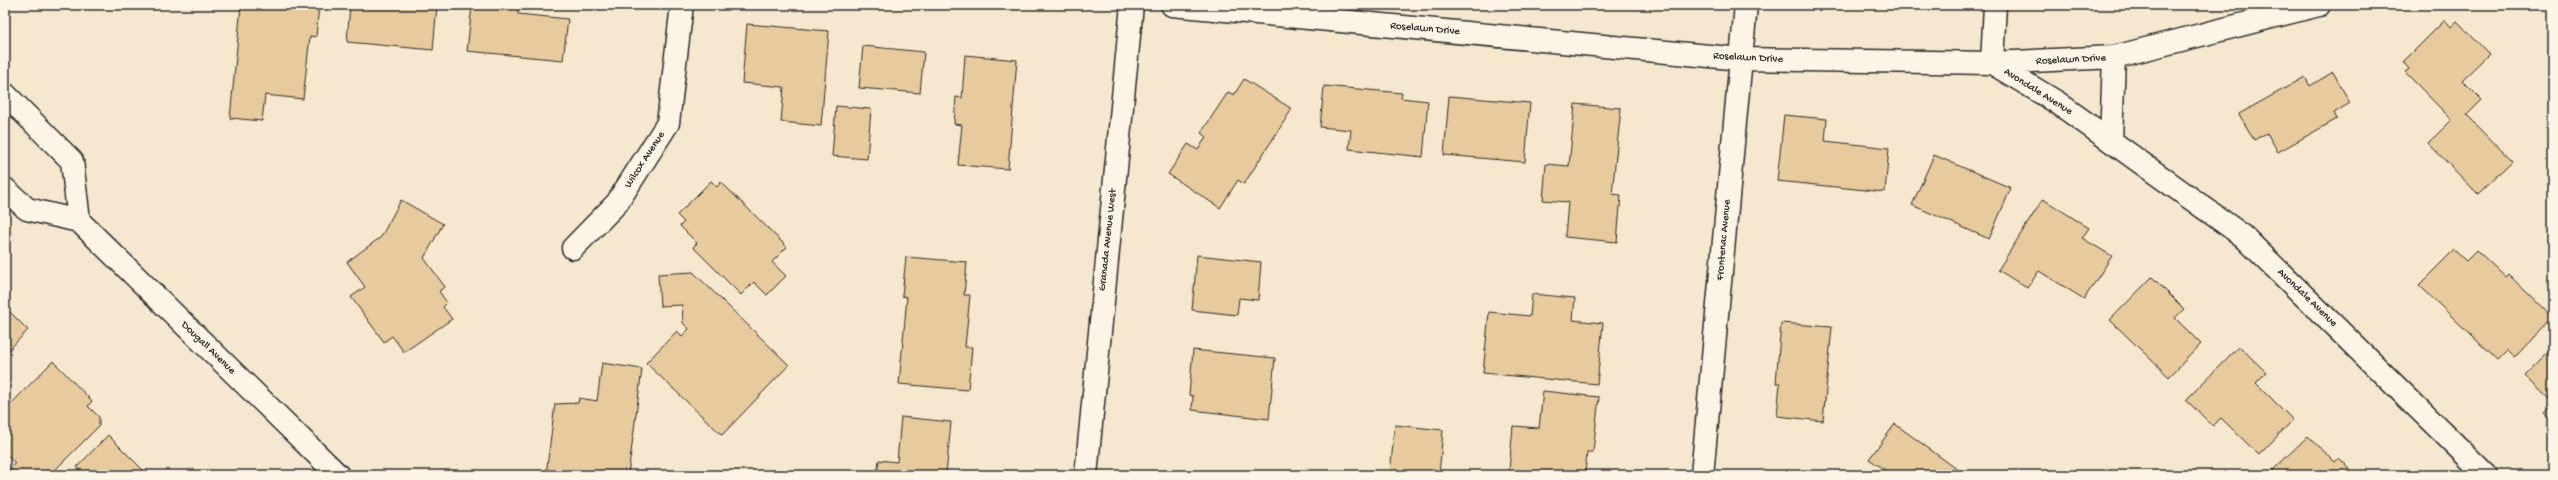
<svg xmlns="http://www.w3.org/2000/svg" width="2558" height="480" font-family="'Gochi Hand',sans-serif">
<style>
.building{fill:#e8cb9c;stroke:#2b2b2b}
.lines{fill:none;stroke-linecap:round;stroke-linejoin:round}
.minor-casing{stroke:#2b2b2b;stroke-width:25}
.primary-casing{stroke:#2b2b2b;stroke-width:25}
.minor{stroke:#fcf5e5;stroke-width:22}
.primary{stroke:#fcf5e5;stroke-width:22}
.labels{text-anchor:middle;dominant-baseline:central;stroke-width:3.5;stroke-linejoin:round;paint-order:stroke}
.street-label{font-size:11px;fill:#2b2b2b;stroke:#fcf5e5}
</style>
<rect width="100%" height="100%" fill="#f6e8cf"/>
<filter id="ink" filterUnits="userSpaceOnUse"><feTurbulence type="fractalNoise" baseFrequency=".025" numOctaves="2"/><feDisplacementMap in="SourceGraphic" scale="8" xChannelSelector="R" yChannelSelector="G"/><feConvolveMatrix kernelMatrix="1 2 1 2 8 2 1 2 1" color-interpolation-filters="sRGB"/></filter>
<g filter="url(#ink)">
<path class="building" d="M256,5H319L316,37L310,36L303,99L265,95L262,121L230,118L241,6L256,7Z
M350,5H437L433,50L347,42Z
M472,5H518V14L568,19L563,60L467,51Z
M2445,20L2451,27L2457,21L2489,54L2462,80L2482,100L2467,115L2512,161L2478,194L2428,143L2452,120L2405,72L2409,69L2403,62Z
M747,24L829,31L821,126L781,122L784,87L742,83Z
M863,46L924,52L920,93L859,88Z
M965,55L1017,60L1008,169L958,165L962,125L954,124L956,97L962,98Z
M2333,72L2350,103L2334,113L2337,119L2278,152L2267,133L2254,140L2239,114L2305,77L2310,86Z
M1244,79L1292,109L1244,184L1238,180L1220,208L1168,174L1188,144L1198,150L1206,137L1201,133L1228,92L1234,95Z
M1324,86L1402,93L1401,98L1428,101L1423,157L1349,149L1351,130L1320,127Z
M1449,96L1530,103L1525,162L1444,155Z
M1575,104L1621,108L1612,194L1621,195L1617,242L1565,237L1568,202L1543,200L1546,164L1569,166Z
M836,106L871,109L867,159L832,156Z
M1784,115L1827,119L1825,141L1889,148L1885,192L1777,181Z
M1934,155L2011,188L1989,239L1912,205Z
M711,181L717,187L721,182L787,247L772,262L786,276L767,295L754,282L741,295L693,247L697,243L680,226L684,222L677,215Z
M2043,199L2089,228L2082,238L2112,256L2084,299L2039,271L2027,288L1998,270Z
M401,200L443,224L424,258L445,287L439,291L447,303L443,307L452,319L404,352L392,336L384,342L351,297L365,287L347,262L381,237Z
M2454,250L2466,261L2477,250L2505,277L2508,274L2552,317L2514,357L2507,350L2497,360L2419,285Z
M1197,255L1261,262L1258,300L1239,298L1237,315L1192,310Z
M906,257L967,262L964,295H970L965,347H972L968,390L899,384L907,297L902,296Z
M693,272L789,365L722,435L646,363L677,331L682,336L689,329L683,323L682,305L660,306L658,274Z
M2152,277L2184,309L2175,318L2201,344L2169,377L2110,320Z
M1532,294L1575,298L1573,320L1603,323L1597,384L1483,373L1489,312L1530,316Z
M5,307L28,330L5,354Z
M1781,323L1832,327L1823,421L1777,416L1780,383H1776Z
M2239,346L2266,372L2256,383L2293,420L2259,455L2221,418L2213,426L2186,400Z
M2553,348V403L2525,376Z
M1193,350L1275,358L1269,419L1192,410L1193,396L1189,395Z
M53,361L92,401L88,406L99,417V426L50,475H5L15,463L5,453V410Z
M602,363L642,369L628,475H546L555,404L578,403L579,398L597,401Z
M1543,391L1599,397L1593,452H1587L1585,475H1549L1509,471L1513,426L1539,428Z
M2553,407V423L2545,415Z
M901,417L951,422L946,475H877L879,460L897,462Z
M1895,424L1965,475H1892L1869,459Z
M1395,425L1443,430L1439,475L1390,472Z
M108,435L148,475H86L77,467Z
M2308,436L2335,462L2339,458L2356,475H2278L2273,470Z"/>
<g class="lines">
<defs>
<path id="minor" d="M1172,5L1741,59L1992,63L2114,57L2319,5
M1995,5L1992,63L2058,103L2243,236L2486,475
M2111,141L2114,57
M573,248L617,203L668,123L682,5
M1086,475L1132,5
M1702,475L1746,5"/>
<path id="primary" d="M5,94L72,161L79,221
M5,189L27,209L79,221L338,475"/>
</defs>
<use href="#minor" class="minor-casing"/>
<use href="#primary" class="primary-casing"/>
<use href="#minor" class="minor"/>
<use href="#primary" class="primary"/>
</g>
</g>
<g class="labels">
<g class="street-label">
<text transform="translate(1425 29) rotate(5)">Roselawn Drive</text>
<text transform="translate(1748 58) rotate(3)">Roselawn Drive</text>
<text transform="translate(2071 60) rotate(-3)">Roselawn Drive</text>
<text transform="translate(2038 92) rotate(32)">Avondale Avenue</text>
<text transform="translate(645 160) rotate(-57)">Wilcox Avenue</text>
<text transform="translate(1108 240) rotate(-84)">Granada Avenue West</text>
<text transform="translate(1724 240) rotate(-85)">Frontenac Avenue</text>
<text transform="translate(2307 298) rotate(44)">Avondale Avenue</text>
<text transform="translate(208 348) rotate(44)">Dougall Avenue</text>
</g>
</g>
<rect width="2558" height="480" fill="none" stroke="#fcf5e5" stroke-width="20"/>
<rect x="10" y="10" width="2538" height="460" fill="none" stroke="#2b2b2b" stroke-width="1.5" filter="url(#ink)"/>
</svg>
